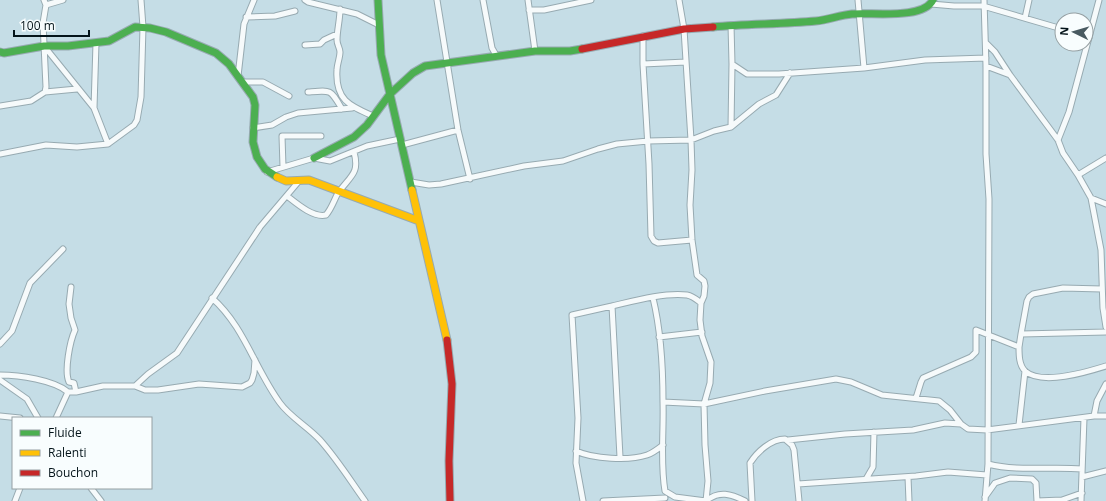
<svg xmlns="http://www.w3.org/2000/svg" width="1106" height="501" font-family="'Open Sans',sans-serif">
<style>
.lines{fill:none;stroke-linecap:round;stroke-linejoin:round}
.street-casing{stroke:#97aab1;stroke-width:7}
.fast-casing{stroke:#97aab1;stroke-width:9}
.slow-casing{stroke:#97aab1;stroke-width:9}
.jam-casing{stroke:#97aab1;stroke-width:9}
.street{stroke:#f6fafb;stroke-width:5}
.fast{stroke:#4caf50;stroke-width:7}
.slow{stroke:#ffc107;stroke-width:7}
.jam{stroke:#c62828;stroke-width:7}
</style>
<rect width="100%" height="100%" fill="#c5dde6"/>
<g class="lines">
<defs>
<path id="street" d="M305,0L308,2L357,14L379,25
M437,0L458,130L470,179
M483,0L492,48L496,55
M528,0L535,51
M679,0L684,29L691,140L692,170L690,205L692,240L697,275L704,281L705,286L704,296L701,303L700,320L702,336L711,362L710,383L704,404L705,445L708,481L706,501
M858,0L864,68
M984,0L986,66V154L989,199L988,464L985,501
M931,4L954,6H983L1062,29
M46,5L63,0
M340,9C340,20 337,30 337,40C337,45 340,48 340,52C340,58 337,64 337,70C335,100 350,106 373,116
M529,10H544L591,0
M246,17L275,16L295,11
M1025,18L1029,0
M731,25L732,64L747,74H779L864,68L925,60L986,58
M643,36V64L649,164L651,236L654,241L658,243L692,240
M986,43L995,52L1010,75L1058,140L1063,153L1078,175L1091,198L1101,250L1103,308L1106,327
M305,45L320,44L324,40L337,34
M44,46L94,108L108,144
M643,64L686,62
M986,66L1010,75
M238,76L244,24L254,0
M242,82H263L289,96
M45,92L77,89
M308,92C332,90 330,89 342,109
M0,106L31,101L45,92L46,87L43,23L46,5L44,0
M94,108L96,43
M731,127L759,104L776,95L790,73
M253,128L272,125L286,117L298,113L352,108
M1058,140L1069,112L1099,0
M402,145L458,130
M0,154L46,145L77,147L108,144L134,125L137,120L141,97L143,27L141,0
M283,167L282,136H321
M267,172L314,158L330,161L367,146L400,139
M1078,175L1106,158
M411,182L429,185L441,184L524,166L563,161L598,149L617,144L648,141L691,140L714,131L731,127L732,64
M287,196C296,203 313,218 326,215C332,208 334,200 338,193C350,176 360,174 354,152
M1091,198L1106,204
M71,287L69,304L71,318L75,330C70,341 64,371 69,382L74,383L76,392
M212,298C244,326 255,369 280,403C290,417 307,426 320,440C337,459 350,480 365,501
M653,298C661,331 663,368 663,402C664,432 660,462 665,491L675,497L706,501C719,490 731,494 745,501
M612,306C633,301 666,292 687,295C693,296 697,300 701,303
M1021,334L1027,301L1029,297L1033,294L1063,288L1102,289
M659,337L702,332
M0,344L12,331L30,283L63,249
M1019,347L1021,334L1106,332
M0,375C19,375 54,380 68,392
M0,380L27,399L38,418
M135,386L145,390H158L199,384L242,387L250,383L252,380L254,373L255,360
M916,398L921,382L923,378L971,357L976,352V330L1019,347C1019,355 1019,365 1025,371C1042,386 1087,372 1106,366
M663,402L704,404L765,391L836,379L851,382L882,395L939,401L950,410L961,424L968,429L987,430L1094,416H1106
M0,416L20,418
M1094,416L1097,401L1106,384
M56,418L68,392H76L103,386H135L148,374L177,353L260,227L299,181
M1019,425L1025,371
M788,440L845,434L913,430L945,423L961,424
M576,451C593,459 629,461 647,455C653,453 658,449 663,445
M988,464C1019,472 1050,466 1082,469
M908,477L909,501
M1082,477L1106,471
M866,479L873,467L874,432
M798,484L916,476L948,472L987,475
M91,488L101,501
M985,497L995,483L1010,478L1032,479L1036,483L1037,501L1062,500L1082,493
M15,501L20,488
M583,501L576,463L578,418L572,315L612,306L620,457
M603,501L665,498
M752,501L750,463C757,452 771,439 785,439L792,445L794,450L799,501
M1081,501L1084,418"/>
<path id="fast" d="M378,0L381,55L412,190
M713,27C747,24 782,24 816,21C828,20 840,15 852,14C871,12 923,20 933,0
M0,52L4,53L44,46H68L109,41L135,27L150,28L166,32L216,53L229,64L253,97L255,105L253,142L257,157L265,169L277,177
M314,158L354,137L367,125L390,94L413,73L425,66L535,51H570L582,49"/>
<path id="slow" d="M277,177L286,181L309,180L419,221
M412,190L447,340"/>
<path id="jam" d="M582,49L684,29L713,27
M447,340L452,384L449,461L450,501"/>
</defs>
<use href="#street" class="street-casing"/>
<use href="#fast" class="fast-casing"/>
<use href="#slow" class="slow-casing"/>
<use href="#jam" class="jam-casing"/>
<use href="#street" class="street"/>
<use href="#fast" class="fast"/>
<use href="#slow" class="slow"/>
<use href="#jam" class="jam"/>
</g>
<rect x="12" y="417" width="140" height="72" fill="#f8fdfe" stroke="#96a0a3"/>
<rect x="20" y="430" width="20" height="6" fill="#4caf50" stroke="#96a0a3"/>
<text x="48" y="437" font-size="12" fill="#04141a">Fluide</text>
<rect x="20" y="450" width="20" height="6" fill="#ffc107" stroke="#96a0a3"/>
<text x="48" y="457" font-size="12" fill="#04141a">Ralenti</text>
<rect x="20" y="470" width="20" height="6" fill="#c62828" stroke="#96a0a3"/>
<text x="48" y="477" font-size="12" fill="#04141a">Bouchon</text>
<g transform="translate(1074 32) rotate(275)"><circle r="19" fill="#f8fdfe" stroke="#96a0a3"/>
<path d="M0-3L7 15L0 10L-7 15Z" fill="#485a61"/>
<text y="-6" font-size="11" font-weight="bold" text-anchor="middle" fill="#04141a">N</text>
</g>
<path d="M14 30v6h75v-6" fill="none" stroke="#04141a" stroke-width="2"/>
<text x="20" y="30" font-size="12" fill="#04141a" stroke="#f8fdfe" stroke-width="3" paint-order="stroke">100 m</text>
</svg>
